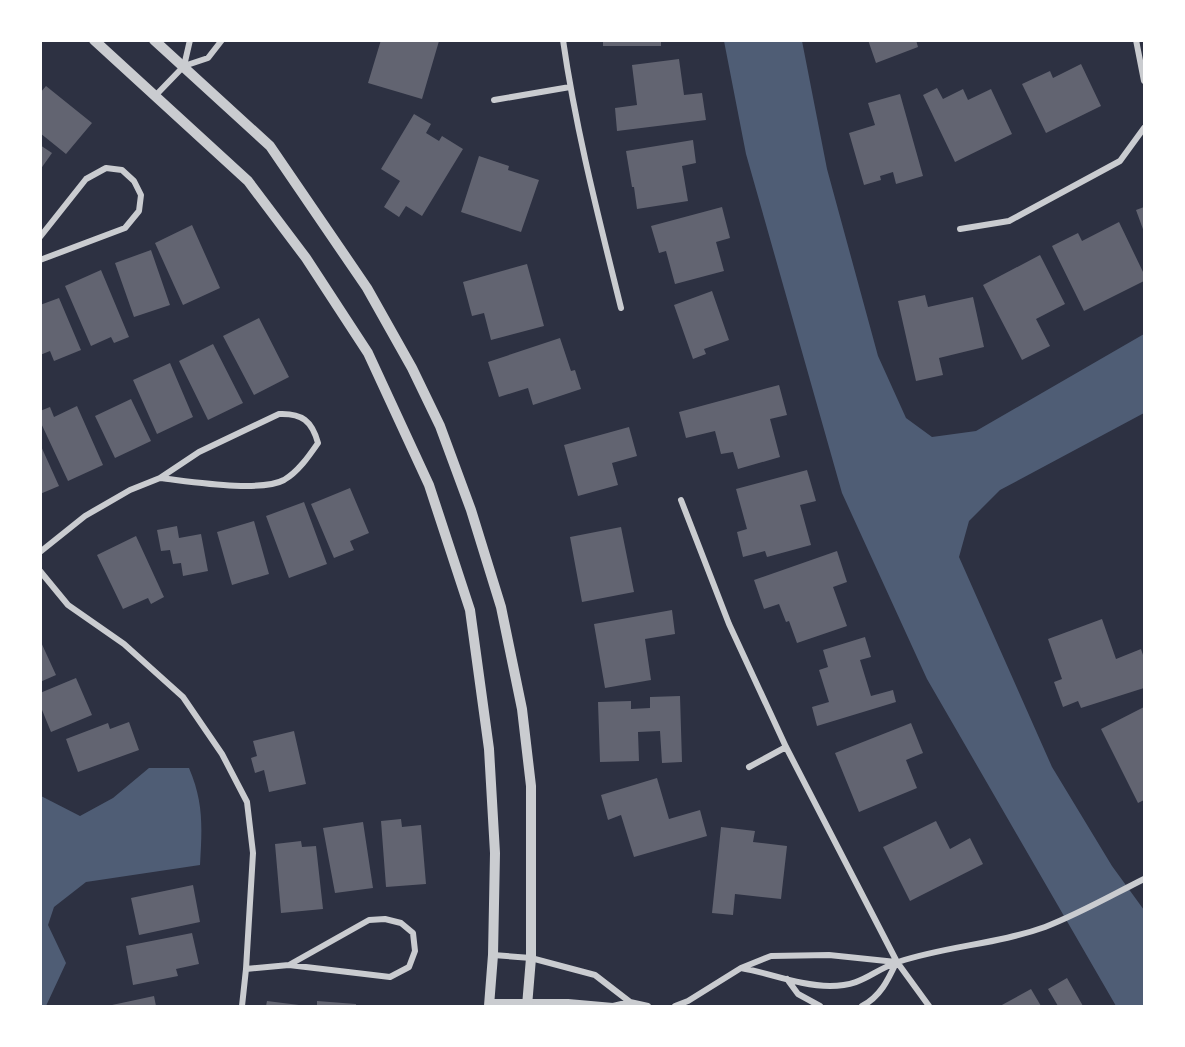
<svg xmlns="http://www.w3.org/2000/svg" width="1185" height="1047" font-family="'Nunito Sans',sans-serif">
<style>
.water{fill:#4f5d75}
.building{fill:#626471}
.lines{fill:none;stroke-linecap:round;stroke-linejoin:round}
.minor{stroke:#caccd0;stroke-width:6}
.tertiary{stroke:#caccd0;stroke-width:10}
</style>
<rect width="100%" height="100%" fill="#2d3142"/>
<path class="water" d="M724,41H802L827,169L878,356L906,418L932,437L976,431L1144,334V413L1000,490L969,521L959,557L1052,767L1112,866L1144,910V1006H1116L927,679L842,493L746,154Z
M149,768H189C204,803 202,828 200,865L86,882L54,907L48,925L66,963L46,1006H41V796L80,816L113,798Z"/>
<path class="building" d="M381,40L439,41L422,99L368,83Z
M603,40H661V46H603Z
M868,40H916L918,47L876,63Z
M679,59L684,95L702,93L706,120L617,131L615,108L637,105L632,65Z
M1081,64L1101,106L1046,133L1022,84L1050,71L1053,78Z
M46,86L92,123L66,154L40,133V93Z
M937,88L943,99L963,89L968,100L991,89L1012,134L955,162L923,95Z
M900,94L923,176L896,184L893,172L880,176L881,180L864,185L849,133L875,125L868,103Z
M414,114L431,124L426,133L439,141L442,136L463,149L422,216L406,206L399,217L384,207L400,181L381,169Z
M693,140L696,163L682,166L688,201L637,209L634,187H632L626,151Z
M40,145L52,153L40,170Z
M479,156L509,166L508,170L539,180L521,232L461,212Z
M722,207L730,238L716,242L724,271L675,284L666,251L659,253L651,226Z
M1144,207V232L1136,210Z
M1119,222L1144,274V281L1084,311L1052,246L1078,233L1082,241Z
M192,225L220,288L183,305L155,243Z
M151,250L170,305L134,317L115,263Z
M1040,255L1065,304L1036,319L1050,346L1022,360L983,285Z
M527,264L544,326L491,340L484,313L472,316L463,282Z
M101,270L129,337L114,343L111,337L91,346L65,286Z
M712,291L729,340L704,349L706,354L693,359L674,305Z
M925,295L928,307L973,297L984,347L939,358L943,375L916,381L898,301Z
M59,298L81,350L54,361L50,351L40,355V305Z
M259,318L289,377L254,395L223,336Z
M560,338L571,371L575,370L581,389L533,405L528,388L499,397L488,362Z
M213,344L243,403L208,420L179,361Z
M170,363L193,417L157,434L133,380Z
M779,385L787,415L770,419L780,457L738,469L733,452L721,454L715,431L686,438L679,412Z
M131,399L151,441L115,458L95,416Z
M77,406L103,465L68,481L40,421V411L50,407L54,417Z
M629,427L637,456L612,463L618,485L578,496L564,445Z
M40,444L59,486L40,494Z
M807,470L816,501L800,505L811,545L767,557L765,551L743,557L737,532L747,529L736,489Z
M350,488L369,533L350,541L354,550L334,558L311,504Z
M304,502L327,564L289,578L266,516Z
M254,521L269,574L232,585L217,532Z
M177,526L179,538L201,534L208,571L183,576L181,563L173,564L170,550L161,551L157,530Z
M621,527L634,592L582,602L570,537Z
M136,536L164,597L151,604L148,598L123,609L97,555Z
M837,551L847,582L833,587L847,626L797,643L789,621L786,622L779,604L764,609L754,580Z
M672,610L675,634L645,639L651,680L605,688L594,624Z
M1102,619L1116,659L1141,649L1144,658V688L1081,708L1078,701L1063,707L1054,682L1062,679L1048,639Z
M865,637L871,657L860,660L871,696L893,690L896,702L817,726L812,707L829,702L819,670L828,667L823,650Z
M40,640L56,675L40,682Z
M76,678L92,715L51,732L40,705V693Z
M680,696L682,762L662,763L660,731L638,732L639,761L600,762L598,702L631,701V709L650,708V697Z
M1144,707V800L1138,803L1101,729Z
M129,722L139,750L78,772L66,739L108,723L110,729Z
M911,723L923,753L906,760L917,788L859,812L835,753Z
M294,731L306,784L269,792L264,770L255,773L251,758L257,756L253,741Z
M657,778L669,819L700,810L707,836L634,857L621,815L608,820L601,795Z
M401,819L402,827L421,825L426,884L386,887L381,821Z
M936,821L950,849L970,838L983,864L910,901L883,847Z
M363,822L373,888L335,893L323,828Z
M721,827L755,831L753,842L787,846L781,899L735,894L733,915L712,913Z
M301,841L302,847L316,846L323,909L281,913L275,844Z
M193,885L200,922L139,935L131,898Z
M192,933L199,964L176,969L178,976L133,985L126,946Z
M1067,978L1083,1006H1058L1048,989Z
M1031,989L1041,1006H1000Z
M154,996L156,1006H113L112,1005Z
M267,1001L299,1005V1006H266Z
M317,1001L356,1004V1006H317Z"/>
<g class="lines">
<path class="minor" d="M563,40C576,131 599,219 621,308
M1136,40L1144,81
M184,66L190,40
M156,95L184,66L208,58L222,40
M494,100L570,87
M960,229L1009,221L1120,161L1144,128
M40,237L86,179L106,168L122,170L134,181L141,195L139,211L125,228L40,260
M681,500L729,624L786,747L897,962L929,1006
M40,552L85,516L130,490L160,478L199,452L279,414C302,413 312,421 318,443C309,456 298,472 284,480C260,493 188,481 160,478
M40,571L68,605L124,644L183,697L222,754L247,802L253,853L246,969L242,1006
M749,767L786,747
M493,955L531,958L595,975L630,1002L648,1006
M741,968C770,973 800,986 830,986C864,986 871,971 898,962C946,946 998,944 1045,927C1079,914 1112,895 1144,879
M246,969L289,965L369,920L385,919L401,923L413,933L415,951L409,967L390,977L289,965
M787,979L798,994L820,1006
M489,1002H568L613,1006L630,1002
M675,1006L688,1001L741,968L771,956L829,955L896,962
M862,1006C880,997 888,980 896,963"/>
<path class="tertiary" d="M94,40L248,181L306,258L368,353L429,485L470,610L489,749L495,853L493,955L489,1006
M154,40L270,146L367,288L412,368L440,426L471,510L501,607L522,709L531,786V958L527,1006"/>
</g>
<rect width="1185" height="1047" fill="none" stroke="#ffffff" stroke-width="84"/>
</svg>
